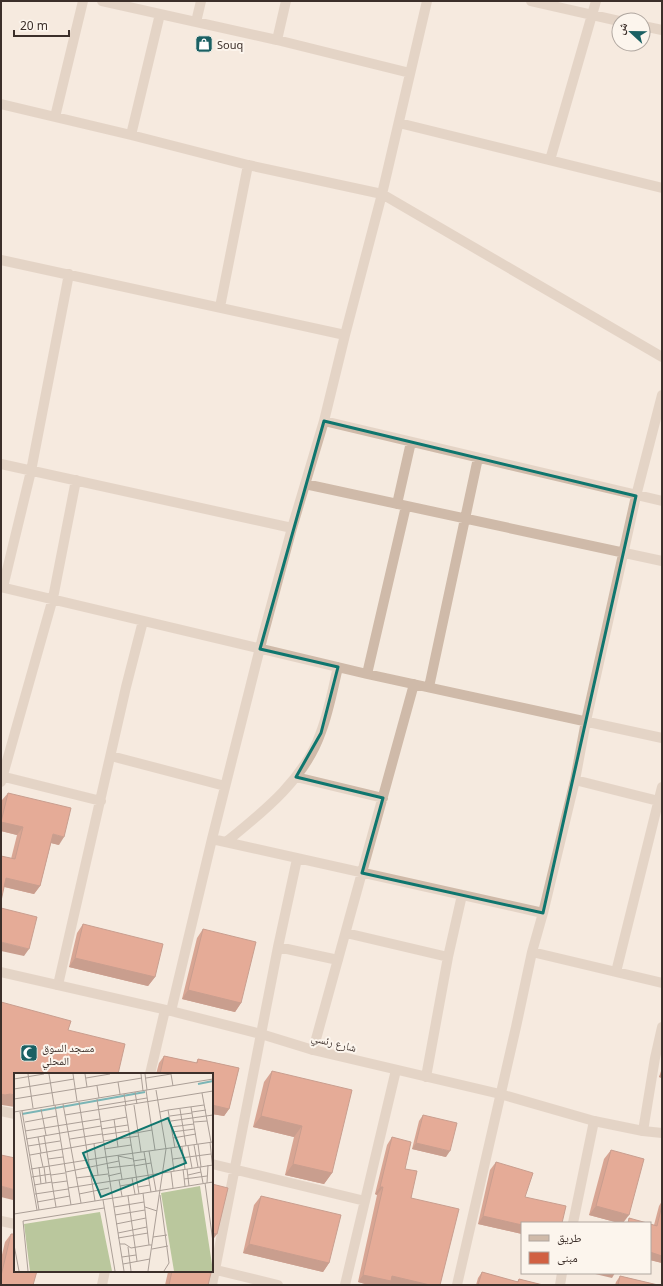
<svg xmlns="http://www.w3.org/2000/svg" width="663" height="1286" font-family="'Noto Sans','Noto Naskh Arabic',sans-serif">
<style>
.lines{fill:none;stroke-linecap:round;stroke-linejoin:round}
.minor{stroke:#cfbaa9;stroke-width:10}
.tertiary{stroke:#cfbaa9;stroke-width:10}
.wall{fill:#b45339}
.shaded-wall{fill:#92432e}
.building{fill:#d16042;stroke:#92432e}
.marked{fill:none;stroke:#0f766e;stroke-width:3;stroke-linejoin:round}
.labels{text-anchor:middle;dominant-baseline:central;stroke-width:4;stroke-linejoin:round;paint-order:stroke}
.poi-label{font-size:11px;fill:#3c2f2a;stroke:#fcf5ed;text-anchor:start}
.street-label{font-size:11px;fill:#3c2f2a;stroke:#fcf5ed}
.inset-river{fill:none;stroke:#7bb5b6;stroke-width:2}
.inset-road{fill:none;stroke:#ab9f97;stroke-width:1}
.view{fill:#0f766e;fill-opacity:0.15;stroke:#0f766e;stroke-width:2}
.inset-edge{fill:none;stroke:#3c2f2a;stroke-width:2}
</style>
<rect width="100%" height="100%" fill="#f5eadf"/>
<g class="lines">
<path class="minor" d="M102,1L277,40L410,73
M531,1L619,21
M196,22L201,1
M643,26L662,30
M277,40L286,1
M1,104L131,135L248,165L382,194L662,357
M55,117L83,1
M399,123L662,188
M131,135L160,14
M550,160L596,1
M1,260L345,335
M220,307L248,165
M324,421L662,501
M1,464L292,528
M305,484L662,561
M397,504L411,442
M1,587L367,674L662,738
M3,587L31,471L69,274
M367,674L406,506
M429,687L478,458
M111,756L225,786
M1,776L101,801
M296,777L383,798
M575,780L662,802
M1,782L53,598L76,480
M212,839L543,913
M226,842C263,812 305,779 321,732C329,711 333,688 338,667
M346,933L448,957
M278,947L338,960
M532,952L662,983
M616,972L662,787
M58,985L126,687L143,621
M171,1011L212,839L263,636L292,528L324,421L345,335L382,194L427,1
M313,1050L414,684
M150,1074L165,1010
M426,1077L448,957L462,895
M1,1111L15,1114
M643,1131L655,1058L662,1027
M212,1164L365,1201
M1,1221L15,1224
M573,1223L594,1121
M212,1269L278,1285
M102,1285L105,1271
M212,1285L278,947L297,859
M345,1285L396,1070
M457,1285L516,1027L532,952L543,913L575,780L586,721L636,496L662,395
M560,1285L562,1273"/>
<path class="tertiary" d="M1,972L171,1011L261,1034L313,1050L500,1094L594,1121L643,1131L662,1133"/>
</g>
<path class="wall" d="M8,793L59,845L51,843L40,886L34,894L4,887L17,835L1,831V806L2,800Z
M83,924L155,977L148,986L69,967L77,933Z
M203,929L241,1003L235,1012L182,999L197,938Z
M164,1056L196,1063L198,1059L239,1068L229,1109L224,1116L212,1114V1074H156L159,1063Z
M662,1068V1078L659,1077Z
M272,1071L332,1173L324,1184L285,1175L294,1137L253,1127L264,1082Z
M423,1115L446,1157L412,1149L419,1121Z
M392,1137L405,1169L411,1198L440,1285H393L389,1284L388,1285H369L358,1282L377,1195L375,1194L387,1145Z
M611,1150L623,1223H619L589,1215L604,1159Z
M496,1162L525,1197L522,1223V1234L478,1224L490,1170Z
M261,1196L329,1263L323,1272L243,1253L254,1205Z
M662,1201V1263L650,1260V1224L654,1225L659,1206Z
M11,1234L1,1285V1259L5,1242Z
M169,1271H201L208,1285H165L168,1272Z
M482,1272L517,1282L519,1279L543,1285H476L478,1278Z
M620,1276L658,1285H615L616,1282Z"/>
<path class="shaded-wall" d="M1,822L23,827L17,835L1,831Z
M53,834L64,837L59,845L47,842Z
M6,878L40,886L34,894L1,886Z
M1,942L29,949L24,956L1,951Z
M75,958L155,977L148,986L69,967Z
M188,990L241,1003L235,1012L182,999Z
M662,1072V1078L659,1077Z
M1,1094H10L15,1095V1107L2,1105H1Z
M212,1105L229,1109L224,1116L212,1114Z
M261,1116L302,1126L294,1137L253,1127Z
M416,1143L450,1151L446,1157L412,1149Z
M293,1164L332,1173L324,1184L285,1175Z
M1,1186L15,1190V1197L13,1200L1,1197Z
M380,1187H383L377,1195L375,1194Z
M596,1206L629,1215L623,1223H619L589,1215Z
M483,1216L522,1225V1234L478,1224Z
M212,1233L217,1234L212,1241Z
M249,1244L329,1263L323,1272L243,1253Z
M650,1252L662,1256V1263L650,1260Z
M591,1273H615L612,1278Z
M363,1275L392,1276L430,1285H393L389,1284L388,1285H369L358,1282Z"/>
<path class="building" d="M8,793L71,808L64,837L53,834L40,886L6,878L1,901V856L15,859L23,827L1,822Z
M1,908L37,917L29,949L1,942Z
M83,924L163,944L155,977L75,958Z
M203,929L256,942L241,1003L188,990Z
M1,1002L71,1021L68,1030L125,1044L118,1074H15V1095L10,1094L5,1095L1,1094Z
M164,1056L197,1063L198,1059L239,1068L229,1109L212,1105V1074H160Z
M272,1071L352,1090L332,1173L293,1164L302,1126L261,1116Z
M423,1115L457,1123L450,1151L416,1143Z
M392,1137L411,1142L405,1169L417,1171L411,1198L459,1209L440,1285H430L392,1276L391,1281L363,1275L383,1187H380Z
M611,1150L644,1159L629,1215L596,1206Z
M1,1155L15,1158V1190L1,1186Z
M496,1162L533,1173L525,1197L566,1206L562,1223H522V1225L483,1216Z
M212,1184L228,1188L217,1234L212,1233Z
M261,1196L341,1215L329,1263L249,1244Z
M662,1205V1256L650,1252V1224L657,1226Z
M629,1218L647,1223H628Z
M11,1234H15V1271H37L33,1285H1V1276Z
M172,1271H201L211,1273L208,1285H169Z
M482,1272L518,1282L519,1279L543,1285H478Z
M620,1276L658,1285H618Z"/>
<path d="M0 0H663V1286H0ZM324,421L636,496L543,913L362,873L383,798L296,777L321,733L338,667L260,649Z" fill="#f5eadf" fill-opacity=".55" fill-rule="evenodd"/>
<path class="marked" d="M324,421L636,496L543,913L362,873L383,798L296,777L321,733L338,667L260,649Z"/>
<defs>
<symbol id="shop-square" viewBox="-11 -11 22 22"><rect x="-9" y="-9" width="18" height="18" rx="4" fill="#1a6063" stroke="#fcf5ed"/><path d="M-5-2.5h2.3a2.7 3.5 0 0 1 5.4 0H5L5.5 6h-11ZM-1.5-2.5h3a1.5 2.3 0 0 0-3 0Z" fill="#fff"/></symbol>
<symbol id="mosque-square" viewBox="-11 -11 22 22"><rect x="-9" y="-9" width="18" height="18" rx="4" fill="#1a6063" stroke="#fcf5ed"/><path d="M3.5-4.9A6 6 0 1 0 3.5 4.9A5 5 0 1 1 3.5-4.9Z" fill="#fff"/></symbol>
</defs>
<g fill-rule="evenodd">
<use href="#shop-square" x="194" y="34" width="20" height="20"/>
<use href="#mosque-square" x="19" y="1043" width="20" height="20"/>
</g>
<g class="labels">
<g class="poi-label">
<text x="217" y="44">Souq</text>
<text x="42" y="1047">مسجد السوق<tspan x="42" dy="13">المحلي</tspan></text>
</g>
<g class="street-label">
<text transform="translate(334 1042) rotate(14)">شارع رئسي</text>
</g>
</g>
<g transform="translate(14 1073)">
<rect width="199" height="199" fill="#f5eadf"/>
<path d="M186,113L199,198H160L147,120ZM86,139L98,198H16L10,151Z" fill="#bac79d"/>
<path class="inset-river" d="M184,11L199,8M8,41L131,19"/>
<path class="inset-road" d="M14,1L19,35M35,1L40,32M59,1L63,28M71,1L73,14M127,1L129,18M131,1L133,17M157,1L159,13M72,5L96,1M132,5L157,1M0,6L30,1M104,9L106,21M83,13L85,25M0,16L60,6M132,17L141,77M121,19L123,31M188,20L197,69M110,21L112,33M0,26L128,5M83,26L110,198M65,29L81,128M49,31L67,130M41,32L57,132M120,32L127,79M84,33L133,25M111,33L125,121M177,34L183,71M27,36L32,62M166,36L172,73M154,37L190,32M8,38L25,137M0,39L199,6M6,39L23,137M146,39L154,37L161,75M178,39L192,37M51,42L199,18M156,43L178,40M100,46L104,74M157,48L199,42M11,49L43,43M86,49L113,44M180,49L193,48M157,54L180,51M87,56L114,52M11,58L86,46M158,59L181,56M116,61L138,57M30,62L42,134M88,62L115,58M24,64L27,80M159,65L182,61M12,66L87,53M56,66L88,61M89,68L125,63M196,69L199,98M80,71L84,102M184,71L187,94M180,72L184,94M14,73L46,68M174,73L178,95M168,74L171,96M157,75L160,98M90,76L117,72M135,78L142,118M130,79L137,119M26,80L29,94M16,82L89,69M104,82L108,106M104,83L119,86M92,84L199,69M34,86L49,84M159,86L197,81M119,88L132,86M120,93L137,90M25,94L27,111M30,94L32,110M186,94L189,110M93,95L120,92M17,96L92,84M169,96L171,113M173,96L175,113M52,99L105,88M157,99L159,115M37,102L51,100M174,102L187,99M94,103L107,100M18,104L37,101M62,105L94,101M118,105L121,121M170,106L193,103M105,107L108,123M38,110L53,108M191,110L199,169M193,110L194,92M20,112L38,109M106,113L123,110M124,114L136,112M54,115L199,92M129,120L135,172H138M21,121L54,116M65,121L95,115M146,122L155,190L150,198M114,123L123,188M89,127L101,198M23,129L56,123M100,134L130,129M131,134L143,138M0,141L199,109M101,142L131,137M102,151L132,145M104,160L133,154M139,164L153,162M104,165L134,160M106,171H111L117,175L135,172M0,172L5,198M114,174L117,198M138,176L154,173M108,184L122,182M109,191L136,186M14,198L9,148L90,135M134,198L152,76L142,17"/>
<path class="view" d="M154,45L172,90L87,124L69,80Z"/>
<rect width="199" height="199" class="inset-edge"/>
</g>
<rect width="663" height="1286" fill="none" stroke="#3c2f2a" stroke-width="4"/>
<rect x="521" y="1222" width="130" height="52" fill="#fcf5ed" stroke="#afa69f"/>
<rect x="529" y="1235" width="20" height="6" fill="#cfbaa9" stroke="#afa69f"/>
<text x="557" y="1242" font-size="12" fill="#3c2f2a">طريق</text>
<rect x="529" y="1252" width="20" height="12" fill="#d16042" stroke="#afa69f"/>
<text x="557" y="1262" font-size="12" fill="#3c2f2a">مبنى</text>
<g transform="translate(631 32) rotate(292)"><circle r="19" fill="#fcf5ed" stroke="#afa69f"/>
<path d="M0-3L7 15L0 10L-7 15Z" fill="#1a6063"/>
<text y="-6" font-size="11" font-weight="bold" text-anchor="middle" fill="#3c2f2a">ش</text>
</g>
<path d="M14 30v6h55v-6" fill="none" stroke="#3c2f2a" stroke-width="2"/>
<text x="20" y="30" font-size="12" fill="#3c2f2a" stroke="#fcf5ed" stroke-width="3" paint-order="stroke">20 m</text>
</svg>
